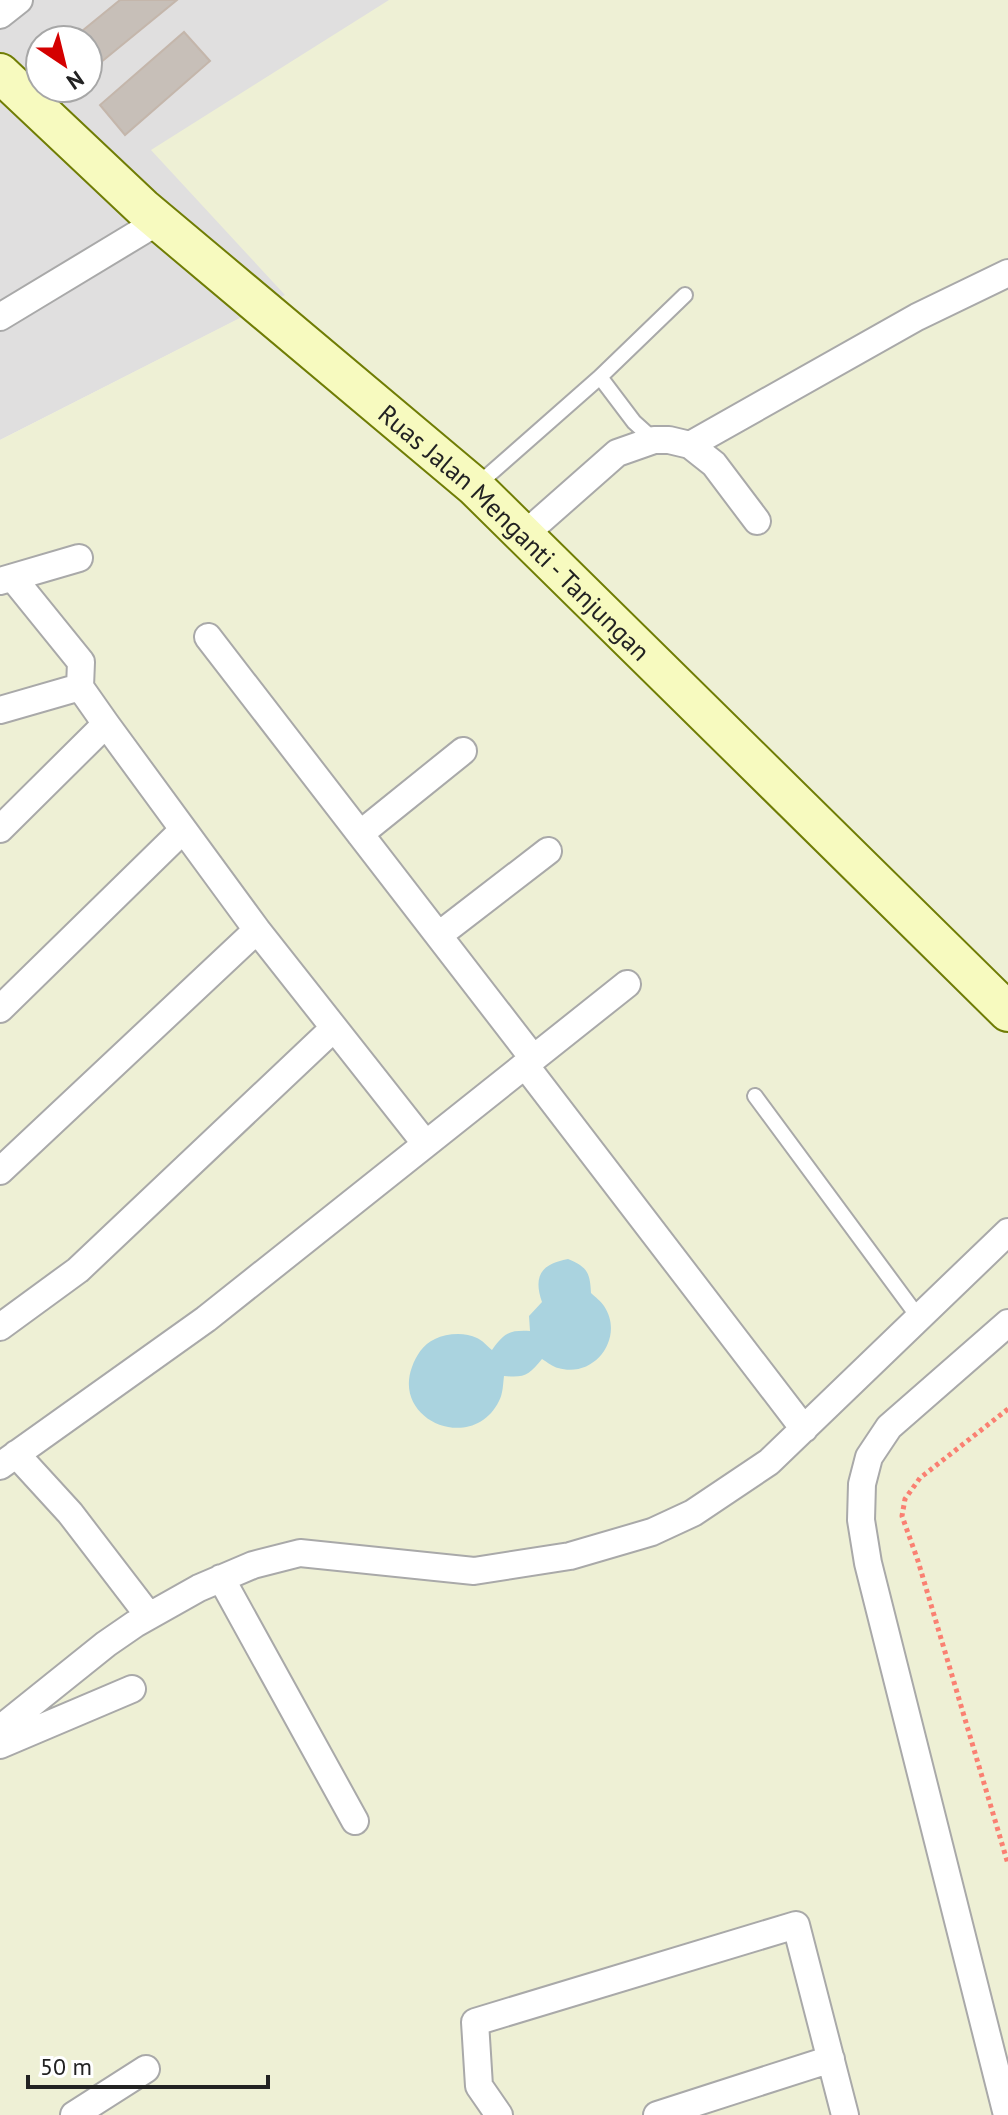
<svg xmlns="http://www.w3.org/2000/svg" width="1008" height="2115" font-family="'PT Sans',sans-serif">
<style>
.residential{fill:#e0dfdf;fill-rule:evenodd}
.farmland{fill:#eef0d5}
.water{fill:#aad3df}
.building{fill:#c7bfb8;stroke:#c4b6ab;stroke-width:2}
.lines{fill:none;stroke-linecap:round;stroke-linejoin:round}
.service-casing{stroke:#a9a9a9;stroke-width:18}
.minor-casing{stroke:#a9a9a9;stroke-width:30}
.secondary-casing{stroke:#707d05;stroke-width:42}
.path{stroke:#fa8072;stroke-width:5;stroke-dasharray:4 4;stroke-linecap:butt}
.service{stroke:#fff;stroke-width:14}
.minor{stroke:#fff;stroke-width:26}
.secondary{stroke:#f7fabf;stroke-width:38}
.labels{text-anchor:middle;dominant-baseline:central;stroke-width:6;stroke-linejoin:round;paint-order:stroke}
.street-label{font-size:26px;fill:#222;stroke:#fff}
</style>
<rect width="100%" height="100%" fill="#f2efe9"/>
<path class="residential" d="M0,0H389L286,295L0,440ZM40,40H88V88H40Z"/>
<path class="farmland" d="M389,0H1008V2115H0V440L285,295L151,150Z"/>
<path class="water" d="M568,1259C587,1267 590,1272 591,1293C595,1297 601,1301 604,1306C625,1337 595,1379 558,1368C553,1367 547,1362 542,1359C529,1375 525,1378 504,1376C503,1384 503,1394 499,1401C473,1454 392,1421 412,1367C416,1356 423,1344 435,1339C447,1333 465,1332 477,1338C482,1340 487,1346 492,1350C504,1333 509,1330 530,1331L529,1316L542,1302C533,1276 541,1264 568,1259Z"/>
<path class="building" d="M120,0H177L89,72L88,40H71Z
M184,32L210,61L125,135L100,105Z"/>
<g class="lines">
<defs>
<path id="service" d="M600,377L634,422L654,440
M475,487L600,377L685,295
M755,1096L919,1318"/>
<path id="minor" d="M0,15L19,0
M0,317L159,221
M690,445L917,317L1008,273
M524,535L617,453L654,440H669L690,445L714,464L757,521
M13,578L81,662L80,687L106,724L257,930L425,1143
M0,581L79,558
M208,637L533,1058
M0,710L80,687
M0,829L106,724
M360,834L463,751
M439,935L548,851
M0,1009L183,830
M525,1065L804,1429
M0,1171L257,930
M0,1327L78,1270L334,1028
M16,1454L70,1513L149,1616
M0,1466L206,1319L627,984
M221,1578L355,1821
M0,1729L106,1644L135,1624L199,1588L253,1565L300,1553L474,1571L570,1556L652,1532L693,1513L769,1462L1008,1232
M0,1745L132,1689
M74,2115L146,2069
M499,2115L479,2086L475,2022L796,1925L845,2115
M657,2115L831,2059
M1007,2115L868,1563L861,1520L862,1484L869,1457L889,1427L1008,1323"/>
<g id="secondary">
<path id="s1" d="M0,73L143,208L475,487L1008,1012"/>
</g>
</defs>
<use href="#service" class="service-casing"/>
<use href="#minor" class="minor-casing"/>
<use href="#secondary" class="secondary-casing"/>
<path class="path" d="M1008,1409L920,1478L905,1499L902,1516L918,1561L1008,1864"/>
<use href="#service" class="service"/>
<use href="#minor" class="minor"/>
<use href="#secondary" class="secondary"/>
</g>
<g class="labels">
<g class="street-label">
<text stroke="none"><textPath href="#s1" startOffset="690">Ruas Jalan Menganti - Tanjungan</textPath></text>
</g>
</g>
<g transform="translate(64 64) rotate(145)"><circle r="38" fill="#ffffff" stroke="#a7a7a7" stroke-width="2"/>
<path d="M0-6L14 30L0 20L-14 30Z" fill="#d40000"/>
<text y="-12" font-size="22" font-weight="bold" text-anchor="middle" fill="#222222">N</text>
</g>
<path d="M28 2075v12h240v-12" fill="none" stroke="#222222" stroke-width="4"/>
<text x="40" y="2075" font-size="24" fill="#222222" stroke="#ffffff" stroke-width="6" paint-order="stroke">50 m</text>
</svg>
